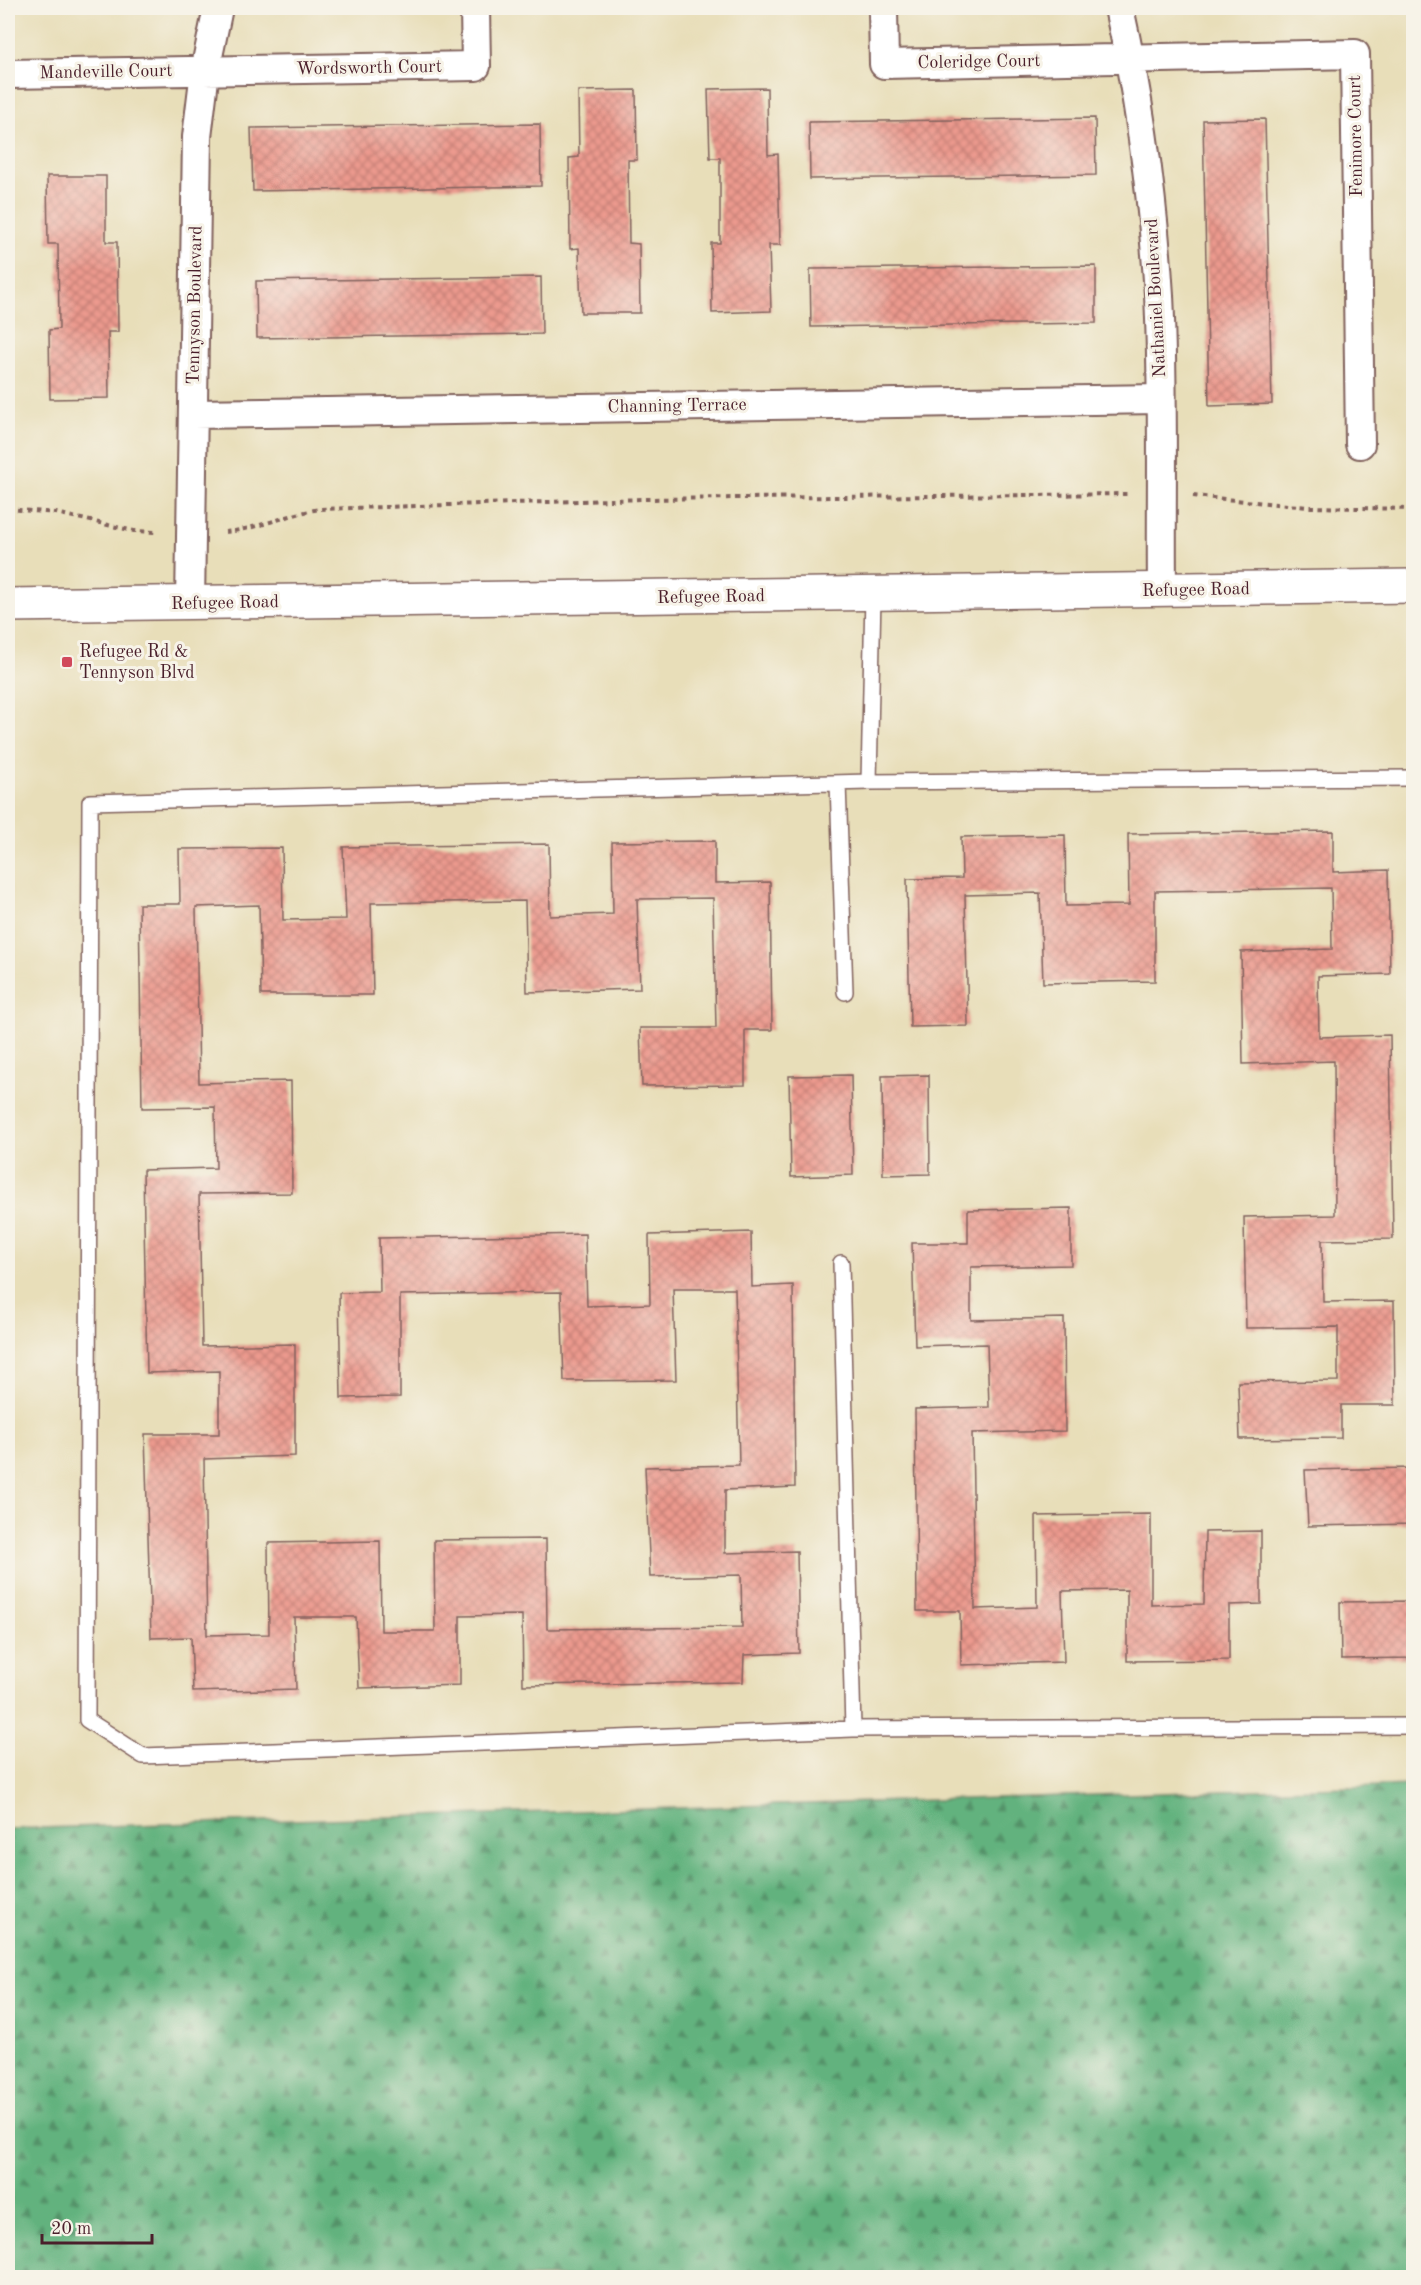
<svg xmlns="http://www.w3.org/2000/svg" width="1421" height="2285" font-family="'Old Standard TT',serif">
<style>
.forest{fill:url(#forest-firs);stroke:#566854;stroke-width:1.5}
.building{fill:url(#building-cross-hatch)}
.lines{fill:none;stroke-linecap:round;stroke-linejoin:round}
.service-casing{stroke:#81625d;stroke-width:18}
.minor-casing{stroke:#81625d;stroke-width:32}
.primary-casing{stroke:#81625d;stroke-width:36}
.path{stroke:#81625d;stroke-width:4;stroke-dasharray:4.5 4.5;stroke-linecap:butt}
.service{stroke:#fff;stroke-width:15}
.minor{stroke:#fff;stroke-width:28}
.primary{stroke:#fff;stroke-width:33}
.poi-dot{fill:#d1495b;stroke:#f7f3e8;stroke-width:2}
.labels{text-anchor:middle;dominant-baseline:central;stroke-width:6;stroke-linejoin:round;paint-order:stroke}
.street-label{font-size:18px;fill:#4a1f2b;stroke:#f7f3e8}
.poi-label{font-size:18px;fill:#4a1f2b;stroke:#f7f3e8;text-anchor:start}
</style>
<defs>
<pattern id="forest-firs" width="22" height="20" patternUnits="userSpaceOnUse" patternTransform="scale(1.5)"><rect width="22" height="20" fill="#62b27e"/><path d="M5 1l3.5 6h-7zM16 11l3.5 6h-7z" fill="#539067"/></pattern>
<pattern id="building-cross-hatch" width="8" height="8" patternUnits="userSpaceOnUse" patternTransform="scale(1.5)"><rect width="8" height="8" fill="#ec9a8e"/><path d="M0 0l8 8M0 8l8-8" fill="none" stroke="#c17d74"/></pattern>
</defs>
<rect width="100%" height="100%" fill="#f7f3e8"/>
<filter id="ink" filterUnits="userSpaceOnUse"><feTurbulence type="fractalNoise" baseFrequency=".0167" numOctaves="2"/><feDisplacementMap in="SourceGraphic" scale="12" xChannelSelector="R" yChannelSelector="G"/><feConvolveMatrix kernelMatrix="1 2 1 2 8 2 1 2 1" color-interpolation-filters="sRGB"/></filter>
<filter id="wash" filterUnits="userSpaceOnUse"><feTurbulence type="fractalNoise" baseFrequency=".008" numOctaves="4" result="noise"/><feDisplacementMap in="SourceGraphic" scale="24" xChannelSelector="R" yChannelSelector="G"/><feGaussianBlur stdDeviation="1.35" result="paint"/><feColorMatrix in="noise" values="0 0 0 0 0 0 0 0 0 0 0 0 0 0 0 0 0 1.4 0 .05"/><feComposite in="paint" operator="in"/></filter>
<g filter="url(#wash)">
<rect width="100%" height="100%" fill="#e8deb9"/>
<path class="forest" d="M1413,1785V2277H8V1829Z"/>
<g id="blocks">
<path class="building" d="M754,8H817V10L754,12Z
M767,88L768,155L778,154L780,245H769L771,311L712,313L711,243H720V158H710L708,89Z
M636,90L637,160H628L629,243L639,244L640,313H581L579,248L570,249L569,158L579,157L578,91Z
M1095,118L1096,175L810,179L809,122Z
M1265,119L1272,404L1209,406L1203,120Z
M540,124L541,186L253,191L251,128Z
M47,176H106V242H117L118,332H108L109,398L50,399L49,330L59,329L58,244H48Z
M1096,266V323L811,327L810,269Z
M541,277L542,334L257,338L256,281Z
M1333,831V872L1388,870L1390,974L1318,976L1319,1037L1390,1035L1393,1239L1322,1240L1323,1302L1394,1301L1395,1405H1341V1438L1240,1439L1238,1382L1338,1381V1327L1246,1328L1244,1217L1335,1215L1334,1061L1243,1064L1241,952L1332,949L1331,888L1155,891V981L1043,983L1040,893L965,895L968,1026L910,1027L907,879L962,878L961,837L1065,835L1066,906L1129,905L1128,834Z
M715,841V883L770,882L772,1030H745V1085L642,1086L640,1028H716L713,898L637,899L640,989L527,992L525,901L371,903L373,995H261L259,905L196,907L199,1083L291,1081L292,1193L199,1194L202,1346L295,1344V1456L204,1459L207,1635L269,1634L268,1543L380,1541L381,1631H435L434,1540L546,1539L547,1629L742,1627L741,1575L650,1577L645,1467L739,1465L735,1289H673L676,1380L564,1381L561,1292L400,1295V1397L341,1398L339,1293L380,1292L379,1238L585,1234L587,1306L650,1304L649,1235L751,1232L752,1287L793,1285L795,1487L725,1490V1553L797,1551L799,1653L744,1655L743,1682L523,1685L522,1615L460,1616V1685L359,1688L356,1617H294L296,1689L193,1692L191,1637L151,1638L145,1434H219V1371L147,1373L143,1170L216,1168L215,1107L142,1108L139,904H180L179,849L282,848L283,920L346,919L343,847L549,844L550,916L613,914L612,842Z
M851,1075L853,1175L791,1177L789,1076Z
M929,1075L930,1174L883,1175L882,1076Z
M1071,1208V1265L971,1267V1320L1064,1318L1065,1431L972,1433L975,1609L1037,1607L1036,1516L1151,1514V1605L1204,1604L1205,1532L1261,1531V1604L1229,1605V1660L1127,1661V1590L1062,1591L1064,1662L961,1665L960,1611H917L915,1409L989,1407L987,1344L915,1346L912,1243H968V1210Z
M1414,1468V1524L1308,1526L1305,1470Z
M1414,1601V1658L1341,1659L1340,1602Z"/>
</g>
</g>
<g filter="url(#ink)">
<use href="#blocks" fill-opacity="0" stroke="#81625d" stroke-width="1.5"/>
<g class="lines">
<defs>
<path id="service" d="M1414,778L869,782L90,802L87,1720L143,1756L853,1729L1414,1726
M869,782L873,595
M838,783L845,992
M841,1263L853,1729"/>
<path id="minor" d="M883,8L884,64L1355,54L1360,444
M1119,8C1140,102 1153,199 1159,295C1164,393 1161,493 1162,591
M8,74L476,66L475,8
M193,414L1160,399
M190,604L197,137L205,71L218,8"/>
<path id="primary" d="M8,605L1414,586"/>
</defs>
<use href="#service" class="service-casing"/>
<use href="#minor" class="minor-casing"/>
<use href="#primary" class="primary-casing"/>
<path class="path" d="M1193,496L1308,507L1414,509
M8,509L56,513L134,531L157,532
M225,532C258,529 288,514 320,509L644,499L1129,494"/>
<use href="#service" class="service"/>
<use href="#minor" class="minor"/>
<use href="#primary" class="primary"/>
</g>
</g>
<rect class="poi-dot" x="61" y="656" width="12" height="12" rx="3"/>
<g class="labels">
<g class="street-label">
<text transform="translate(979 62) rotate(-1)">Coleridge Court</text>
<text transform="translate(369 68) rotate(-1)">Wordsworth Court</text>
<text transform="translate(106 72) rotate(-1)">Mandeville Court</text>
<text transform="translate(1356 136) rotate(-91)">Fenimore Court</text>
<text transform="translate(1156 298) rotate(-93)">Nathaniel Boulevard</text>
<text transform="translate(195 305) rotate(-89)">Tennyson Boulevard</text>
<text transform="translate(677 406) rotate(-1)">Channing Terrace</text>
<text transform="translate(1196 590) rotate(-1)">Refugee Road</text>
<text transform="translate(711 597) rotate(-1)">Refugee Road</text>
<text transform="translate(225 603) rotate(-1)">Refugee Road</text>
</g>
<g class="poi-label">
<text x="79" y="652">Refugee Rd &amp;<tspan x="79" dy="21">Tennyson Blvd</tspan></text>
</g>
</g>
<rect width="1421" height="2285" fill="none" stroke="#f7f3e8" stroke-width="30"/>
<path d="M42 2234v9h110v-9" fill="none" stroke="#4a1f2b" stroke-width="3"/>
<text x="51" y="2234" font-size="18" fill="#4a1f2b" stroke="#f7f3e8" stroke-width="4.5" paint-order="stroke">20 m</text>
</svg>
